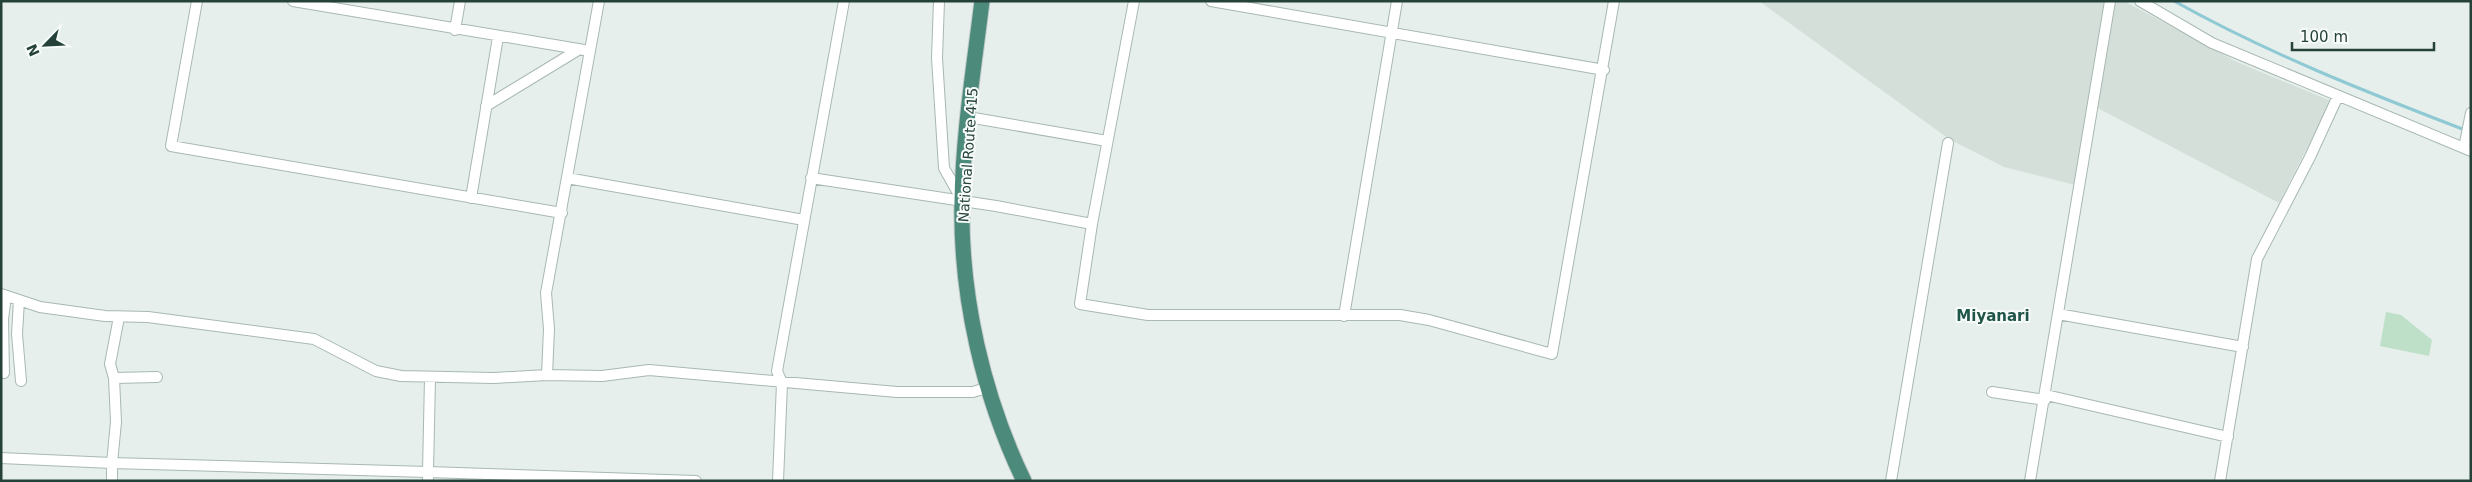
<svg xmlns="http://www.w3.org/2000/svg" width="2472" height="482" font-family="'DejaVu Sans',sans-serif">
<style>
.built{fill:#d4dfda}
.green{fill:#bfe0c8}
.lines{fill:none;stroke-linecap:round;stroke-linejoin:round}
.stream{stroke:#8ec9d4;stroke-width:3}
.minor-casing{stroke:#a8b8b2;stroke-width:12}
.trunk-casing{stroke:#c2cac8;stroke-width:17}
.minor{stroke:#fff;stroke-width:10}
.trunk{stroke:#4c8a7c;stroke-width:15}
.labels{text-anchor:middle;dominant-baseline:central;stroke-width:4;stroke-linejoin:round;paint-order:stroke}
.street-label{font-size:14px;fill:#24423a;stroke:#f7fbf9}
.neighbourhood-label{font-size:15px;font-weight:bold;fill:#1f5548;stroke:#f7fbf9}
</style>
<rect width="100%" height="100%" fill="#e6efeb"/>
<path class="built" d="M1759,1H2124L2237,62L2331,101L2279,203L2088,103L2075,185L2004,167L1949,139Z"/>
<path class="green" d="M2386,312L2401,315L2432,340L2429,356L2380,346Z"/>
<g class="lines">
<path class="stream" d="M2174,1C2267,53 2366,92 2465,130"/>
<defs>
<path id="minor" d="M197,1L171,146L562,213
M293,1L590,51
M939,1L937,58L944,168L962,200
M1134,1L1092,224L1080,304L1148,315H1400L1429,320L1552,354L1614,1
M1211,1L1604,70
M2140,1L2212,43L2471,151
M455,30L460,1
M486,106L578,50
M968,117L1107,141
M2464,148L2471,113
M567,178L804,220
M811,178L996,206L1092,224
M471,198L498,37
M1,294L40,307L105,316L148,317L314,339L376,371L401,376L494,378L547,375L602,376L649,370L897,392H973L989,387
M19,300L17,334L21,381
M2058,314L2243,347
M1344,316L1397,1
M4,373L3,319L6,296
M547,375L549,329L546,293L599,1
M114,378L157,377
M1992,392L2045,400
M2046,395L2228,437
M1,458L112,463L116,422L114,378L110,364L119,317
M112,481V463L428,472L430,378
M428,481V472L696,481
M778,481L782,383L777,371L844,1
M1891,481L1948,143
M2030,481L2110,1
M2220,481L2257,259L2310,157L2338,96"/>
<path id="trunk" d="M982,1C974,67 963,134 962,201C960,296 983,396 1024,481"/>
</defs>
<use href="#minor" class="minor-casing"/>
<use href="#trunk" class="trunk-casing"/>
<use href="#minor" class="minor"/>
<use href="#trunk" class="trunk"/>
</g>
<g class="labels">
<g class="street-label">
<text transform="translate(968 155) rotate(-86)">National Route 415</text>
</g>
<g class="neighbourhood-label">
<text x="1993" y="316">Miyanari</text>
</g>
</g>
<rect width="2472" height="482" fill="none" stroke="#24423a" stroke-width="5"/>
<g transform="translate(45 45) rotate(246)" stroke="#f7fbf9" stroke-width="4" paint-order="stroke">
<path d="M0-4L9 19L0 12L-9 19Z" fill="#24423a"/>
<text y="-8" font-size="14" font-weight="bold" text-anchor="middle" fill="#24423a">N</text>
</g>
<path d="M2292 42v8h142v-8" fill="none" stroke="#24423a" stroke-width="2.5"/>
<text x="2300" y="42" font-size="15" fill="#24423a" stroke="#f7fbf9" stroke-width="4" paint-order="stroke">100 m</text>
</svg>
